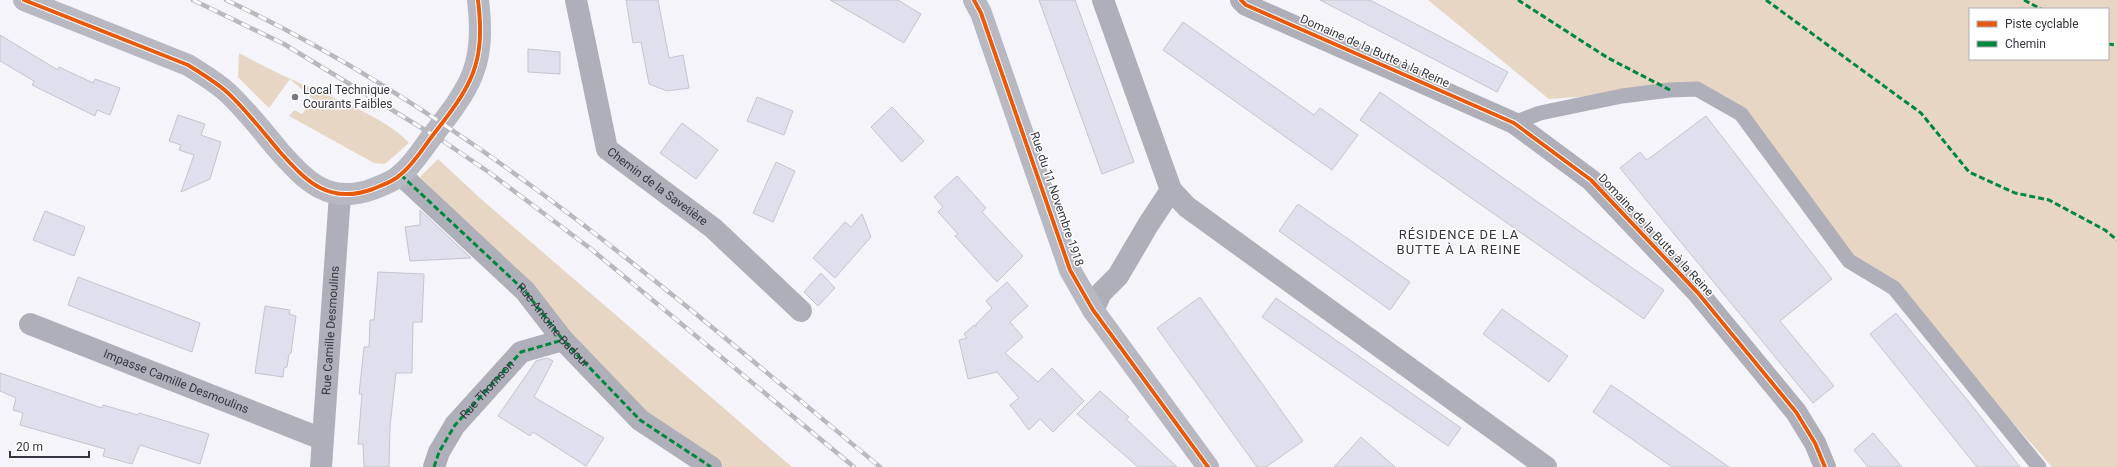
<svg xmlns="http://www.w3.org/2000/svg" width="2117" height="467" font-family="Roboto,sans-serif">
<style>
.green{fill:#e8d6c5;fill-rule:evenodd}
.building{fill:#dfdfee;stroke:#c5c5cd}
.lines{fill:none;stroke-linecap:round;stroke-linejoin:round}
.lane{stroke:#afafb9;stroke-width:15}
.street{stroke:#afafb9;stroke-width:22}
.secondary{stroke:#b8b8c3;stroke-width:22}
.rail-casing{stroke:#b8b8be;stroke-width:4.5}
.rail{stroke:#fff;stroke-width:3;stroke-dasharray:9;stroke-linecap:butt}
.quiet{stroke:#00873e;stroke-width:3;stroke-dasharray:6 3;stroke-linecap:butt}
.cycleway-casing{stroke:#fff;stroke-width:6}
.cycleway{stroke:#e8590c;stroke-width:4}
.poi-dot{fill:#787882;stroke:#fff;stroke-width:1.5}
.labels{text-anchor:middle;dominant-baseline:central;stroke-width:3;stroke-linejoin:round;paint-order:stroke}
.street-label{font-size:12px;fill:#353541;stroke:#fff}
.poi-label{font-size:12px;fill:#353541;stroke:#fff;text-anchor:start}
.neighbourhood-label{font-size:13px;letter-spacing:1px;fill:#353541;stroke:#fff}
</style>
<rect width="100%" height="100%" fill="#f4f4fa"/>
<path class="green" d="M1428,0H2117V467H2052L1894,288L1849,261L1741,114L1696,89L1549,99ZM1970,9H2108V59H1970Z
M239,53C256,62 273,71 291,79C323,94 387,117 409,143L385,164L374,163L289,116L294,110L302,114L314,100L290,79L269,108L238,77Z
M438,159L481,199L792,467H723L643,411L572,337L516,267L460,218L420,177Z"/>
<path class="building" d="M626,0H658L669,58L683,55L689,88L667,91L649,84L641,42L633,43Z
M830,0H898L921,14L904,43Z
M1039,0H1075L1134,162L1102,174Z
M1320,0H1370L1508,72L1497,92Z
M1183,22L1314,115L1320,108L1358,135L1332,170L1163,50Z
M0,35L58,70L59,67L93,83L95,79L120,88L110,115L97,110L95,116L32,85L34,81L0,61Z
M528,49L560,52V74L528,72Z
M1380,92L1664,290L1644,319L1360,120Z
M757,97L793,111L784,135L747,121Z
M892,107L924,141L902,162L871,127Z
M178,115L205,124L201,135L221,142L210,179L181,192L194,155L179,150L181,145L169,141Z
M1706,116L1832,279L1780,321L1834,386L1813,403L1620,168L1640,152L1647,160Z
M682,123L718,150L696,179L660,153Z
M776,162L795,171L773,222L753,213Z
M957,176L986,208L982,212L1023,256L997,282L955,236L958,234L938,212L943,207L934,197Z
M1298,204L1410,282L1390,310L1279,231Z
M420,210L471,258L410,261L405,227L420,225Z
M45,211L85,227L74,256L33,240Z
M862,214L871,237L835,278L813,258L845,222L851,227Z
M378,272L424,274L422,322H413L412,373H396L390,426L389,467H364L363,444H358L362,394H359L364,347H369L370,320H374Z
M821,273L835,288L818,306L804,292Z
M78,277L200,323L192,352L68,305Z
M1007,282L1028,306L1010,322L1023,337L1005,353L1038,382L1052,368L1084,401L1053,432L1040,419L1029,430L1010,405L1019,398L997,372L968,379L959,340L967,338L964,334L974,325L976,327V324L992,308L986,301Z
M1200,297L1303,441L1266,467H1257L1157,328Z
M1276,298L1461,428L1448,446L1262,317Z
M265,306L290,310L289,314L296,316L291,353L289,354L287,367L284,368L283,377L255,373Z
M1502,309L1568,356L1549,382L1483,334Z
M1896,313L1969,402L2020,467H1977L1870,334Z
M547,358L553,361L534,397L604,438L586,466L533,432L530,436L498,416L536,361Z
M0,373L102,408L103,405L138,415L139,413L209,434L200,464L140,445L132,464L103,456L105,449L20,425L23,413L13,410L16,398L0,391Z
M1611,385L1639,404L1729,467H1672L1593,412Z
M1100,391L1129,417L1126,419L1177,467H1138L1077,414Z
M1873,433L1902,467H1868L1854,450Z
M1361,437L1395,467H1334Z"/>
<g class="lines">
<path class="lane" d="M1514,123L1540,113L1622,96L1670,90L1697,89L1741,114L1849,261L1894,288L2039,467"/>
<g class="street">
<path id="s1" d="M576,0L607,149L713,228L801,311"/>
<path d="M1241,0L1246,5L1514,123L1591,180L1698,293L1796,412L1815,443L1825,467"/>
<path id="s2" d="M401,175L525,291L563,340L640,420L711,467"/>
<path d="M1171,190L1187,207L1546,467"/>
<path d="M1093,310L1101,293L1118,276L1148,225L1171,190L1103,0"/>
<path id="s3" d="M30,324L322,439"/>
<path id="s4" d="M321,467L340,194"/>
<path d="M434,467L439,452L455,425L521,352L563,340"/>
</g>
<path class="secondary" d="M24,0L188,65C202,74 216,82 228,93C247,111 263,132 280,152C307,182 329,205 373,189C382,185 393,182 400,175C413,165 423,148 433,135C471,86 486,65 478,0
M974,0L981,13L1070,270L1093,310L1208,467"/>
<defs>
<path id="rail" d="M193,0L284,44L443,141L490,173L591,249L854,467
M226,0C470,115 674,296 880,467"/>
</defs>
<use href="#rail" class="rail-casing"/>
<use href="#rail" class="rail"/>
<g class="quiet">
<path d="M1518,0L1608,58L1670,90"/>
<path d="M1766,0L1921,113L1969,172L2015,193L2049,200L2105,230L2117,240"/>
<path d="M2024,0L2041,9"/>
<path d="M2108,44L2117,45"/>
<path d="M401,175L525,291L563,340L640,420L711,467"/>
<path id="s5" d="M434,467L439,452L455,425L521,352L563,340"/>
</g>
<defs>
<path id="cycleway" d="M24,0L188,65C202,74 216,82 228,93C247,111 263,132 280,152C307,182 329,205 373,189C382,185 393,182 400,175C413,165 423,148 433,135C471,86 486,65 478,0
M974,0L981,13L1070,270L1093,310L1208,467
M1241,0L1246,5L1514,123L1591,180L1698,293L1796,412L1815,443L1825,467"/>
</defs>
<use href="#cycleway" class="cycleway-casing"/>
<use href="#cycleway" class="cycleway"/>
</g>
<circle class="poi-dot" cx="295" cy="97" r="4"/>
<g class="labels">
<g class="street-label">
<text transform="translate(1375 51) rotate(24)">Domaine de la Butte à la Reine</text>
<text stroke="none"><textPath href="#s1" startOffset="215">Chemin de la Savetière</textPath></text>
<text transform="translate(1057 199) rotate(71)">Rue du 11 Novembre 1918</text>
<text transform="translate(1656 235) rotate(47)">Domaine de la Butte à la Reine</text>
<text stroke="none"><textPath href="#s2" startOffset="214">Rue Antoine Badour</textPath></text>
<text stroke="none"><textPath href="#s4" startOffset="137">Rue Camille Desmoulins</textPath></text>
<text stroke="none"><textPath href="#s3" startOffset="157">Impasse Camille Desmoulins</textPath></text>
<text stroke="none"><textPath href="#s5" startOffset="95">Rue Thomson</textPath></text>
</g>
<g class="poi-label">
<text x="303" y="90">Local Technique<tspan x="303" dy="14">Courants Faibles</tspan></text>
</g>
<g class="neighbourhood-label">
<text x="1459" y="234">RÉSIDENCE DE LA<tspan x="1459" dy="15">BUTTE À LA REINE</tspan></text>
</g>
</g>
<rect x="1969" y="8" width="140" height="52" fill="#ffffff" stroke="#aeaeb3"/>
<rect x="1977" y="21" width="20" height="6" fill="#e8590c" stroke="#aeaeb3"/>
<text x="2005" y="28" font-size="12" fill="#353541">Piste cyclable</text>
<rect x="1977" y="41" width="20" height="6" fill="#00873e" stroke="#aeaeb3"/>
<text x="2005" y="48" font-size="12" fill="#353541">Chemin</text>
<path d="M10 451v6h79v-6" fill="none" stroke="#353541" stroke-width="2"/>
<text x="16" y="451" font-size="12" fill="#353541" stroke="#ffffff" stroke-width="3" paint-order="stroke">20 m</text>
</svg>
